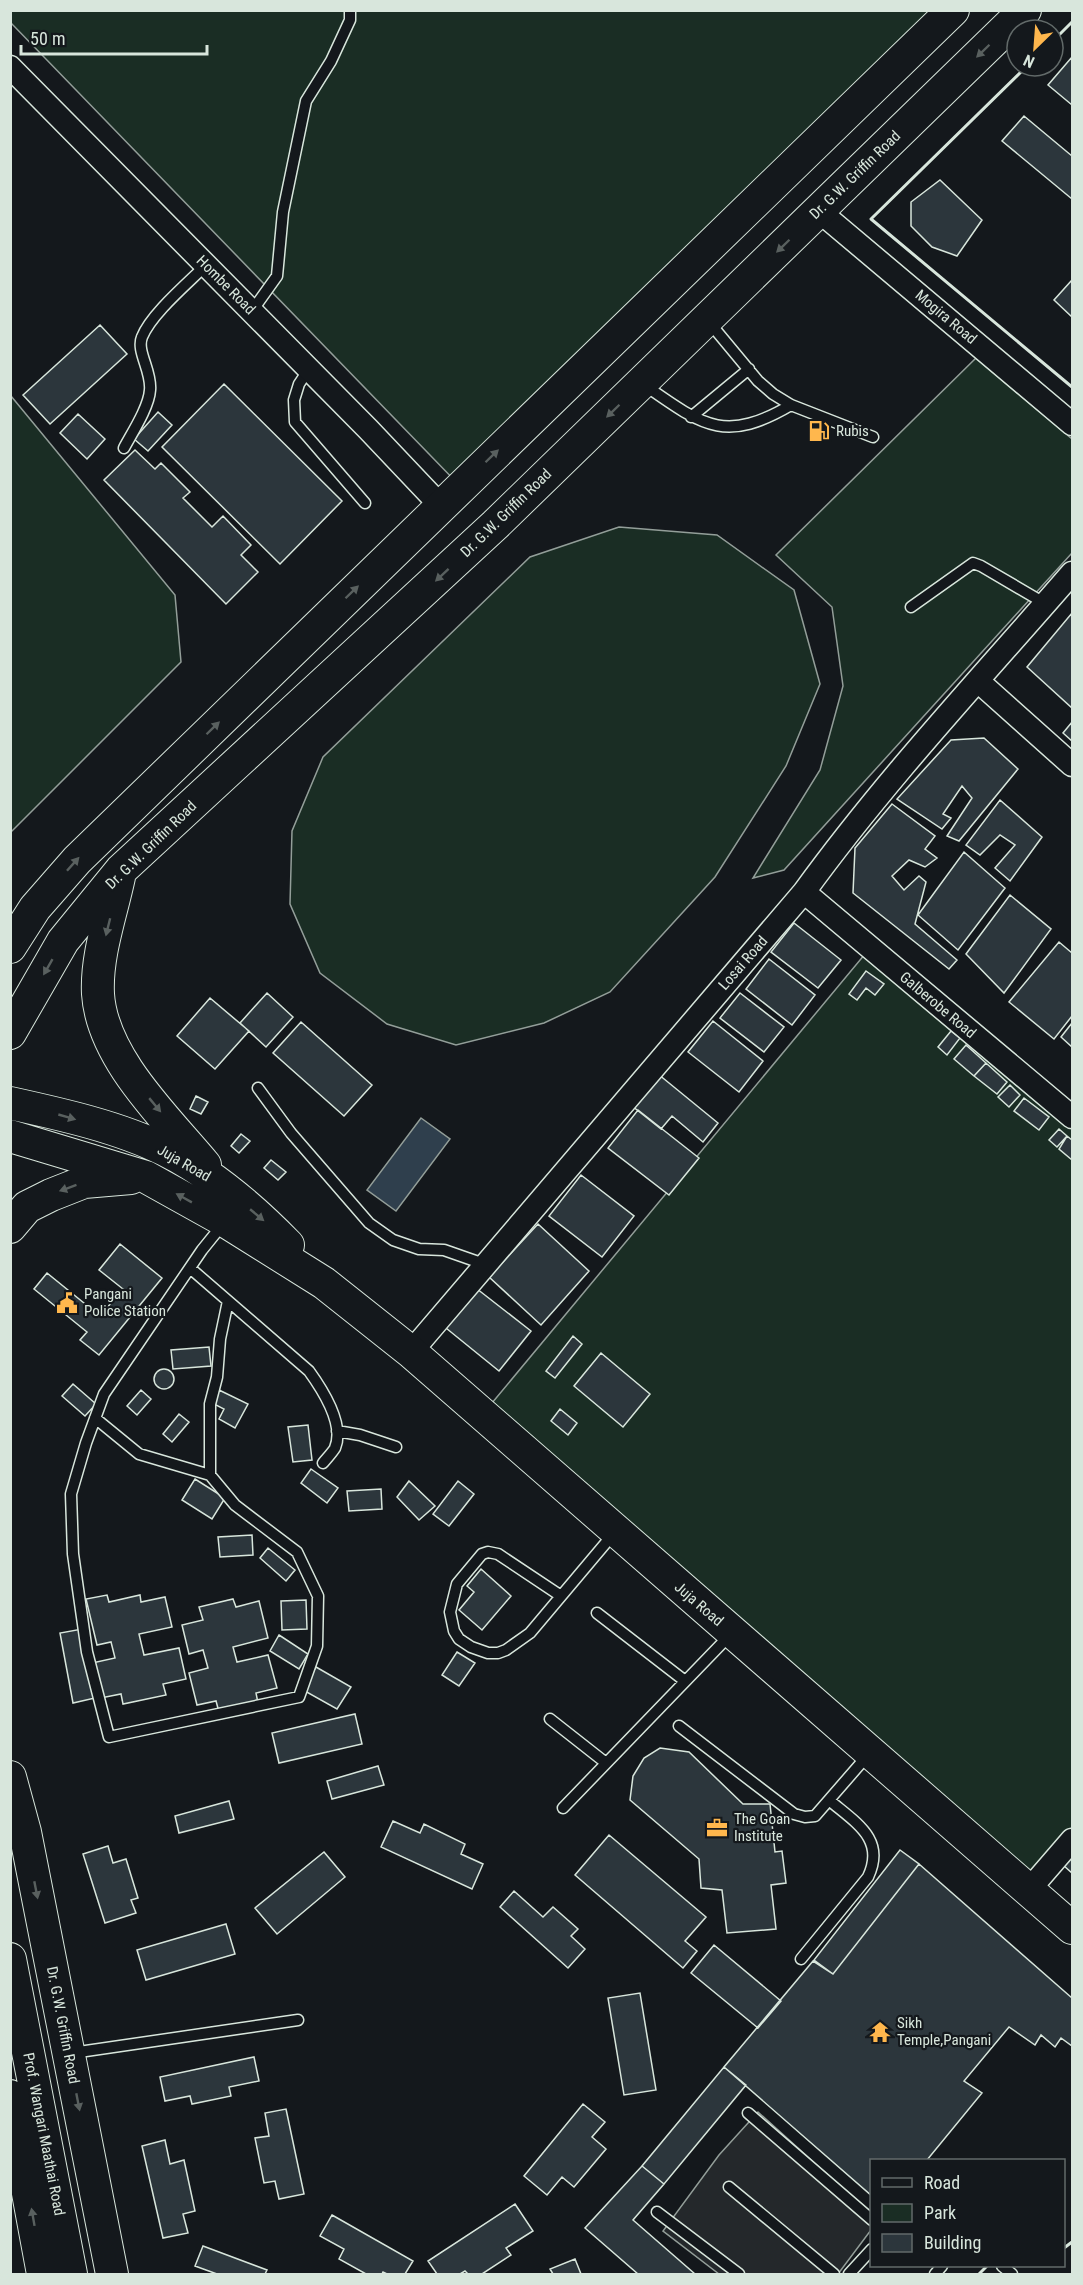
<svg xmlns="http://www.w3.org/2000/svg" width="1083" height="2285" font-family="'Roboto Condensed',sans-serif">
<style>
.green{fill:#1a2d24;stroke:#939e99;stroke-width:1.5}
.parking{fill:#24282b;stroke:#939e99;stroke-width:1.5}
.water{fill:#2f3f4d;stroke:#939e99;stroke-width:1.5}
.building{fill:#2c363c;stroke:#d8e6dc;stroke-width:1.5}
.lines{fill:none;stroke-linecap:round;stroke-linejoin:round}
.lane-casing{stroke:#d8e6dc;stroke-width:13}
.street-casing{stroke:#d8e6dc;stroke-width:25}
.secondary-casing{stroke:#d8e6dc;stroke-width:34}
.lane{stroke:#14181c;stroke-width:10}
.street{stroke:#14181c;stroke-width:22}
.secondary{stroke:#14181c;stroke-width:32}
.wall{stroke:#d8e6dc;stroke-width:3}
.oneway{fill:#59605f}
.labels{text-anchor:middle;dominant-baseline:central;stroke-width:4.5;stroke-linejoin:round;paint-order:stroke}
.street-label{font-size:15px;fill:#d8e6dc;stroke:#14181c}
.poi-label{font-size:15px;fill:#d8e6dc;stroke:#14181c;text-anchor:start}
</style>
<rect width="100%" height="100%" fill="#14181c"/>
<path class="green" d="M11,10L953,11L461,487L11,23Z
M976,358L1072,439V553L784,870L753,878L820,770L843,686L832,607L776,555Z
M11,396L175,595L181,662L11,832Z
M619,527L717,535L794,590L820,684L786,766L715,877L610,992L544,1023L456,1045L387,1024L320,973L290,904L292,831L323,757L530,557Z
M870,948L1072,1119V1840L1028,1891L482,1415Z"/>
<path class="parking" d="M758,2112L871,2214V2230L838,2274H719L663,2231L719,2155Z"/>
<path class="water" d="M421,1118L450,1139L396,1211L367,1190Z"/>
<path class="building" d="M1072,57V105L1048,85Z
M1024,116L1072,156V199L1002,141Z
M940,180L982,220L957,256L932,247L911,226V202Z
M1072,280V317L1054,300Z
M100,325L127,354L50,424L23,395Z
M224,384L342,501L280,564L162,447Z
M158,412L172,425L148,451L134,439Z
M78,414L105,439L87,459L60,433Z
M135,450L155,469L161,463L190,492L183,498L212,527L223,516L251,545L241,555L258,572L226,604L104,480Z
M1072,613V708L1027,667Z
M1072,722V741L1063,733Z
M984,738L1018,769L959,841L947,836L972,798L962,786L943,814L951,818L942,829L897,799L951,740Z
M1000,800L1042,837L1010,881L995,868L1015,845L1000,835L980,855L966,845Z
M892,804L935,836L925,849L937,858L925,867L909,860L892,876L904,890L919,876L926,882L915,924L957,960L949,969L853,893L855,848Z
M964,852L1005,888L958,950L918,915Z
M1010,895L1051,929L1004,993L966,954Z
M794,923L841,960L818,988L771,952Z
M1059,942L1072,953V1016L1054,1039L1009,1002Z
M769,959L815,995L792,1025L746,989Z
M866,971L884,984L875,995L866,988L857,1000L849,994Z
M267,993L293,1017L266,1047L240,1023Z
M740,993L784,1027L764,1052L720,1018Z
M210,998L249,1031L215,1069L177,1036Z
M713,1021L763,1061L739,1092L688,1052Z
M301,1022L372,1085L344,1116L273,1053Z
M1072,1023V1047L1061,1037Z
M951,1031L960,1038L947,1055L938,1047Z
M966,1045L986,1063L974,1076L954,1059Z
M986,1063L1007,1082L997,1094L974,1076Z
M658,1074L718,1123L703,1142L672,1116L661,1129L632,1106Z
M1010,1085L1020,1095L1009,1107L998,1097Z
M196,1096L208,1102L201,1114L190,1109Z
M1024,1098L1049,1117L1039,1130L1014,1111Z
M638,1110L699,1158L669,1195L608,1148Z
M1059,1129L1067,1136L1057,1147L1049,1140Z
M241,1134L250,1141L239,1153L231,1146Z
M1067,1136L1072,1140V1160L1059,1149Z
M271,1160L286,1172L278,1180L264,1168Z
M581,1175L634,1216L602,1257L549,1216Z
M538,1224L589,1271L541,1325L489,1277Z
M120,1244L162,1278L99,1355L80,1340L87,1332L34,1289L47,1273L100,1316L123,1289L99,1270Z
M472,1285L531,1331L499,1371L441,1324Z
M573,1336L582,1344L555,1378L546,1371Z
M209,1347L211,1366L173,1369L171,1350Z
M601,1353L650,1394L623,1427L574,1386Z
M154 1379a10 10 0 1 1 20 0a10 10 0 1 1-20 0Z
M73,1384L96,1404L85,1416L62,1396Z
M141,1390L151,1399L137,1415L127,1406Z
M219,1390L248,1404L235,1428L219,1419L224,1409L212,1403Z
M560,1409L577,1423L568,1435L551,1421Z
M179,1414L189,1422L172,1442L163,1434Z
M308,1425L312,1460L293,1462L288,1427Z
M311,1469L338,1488L327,1503L301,1483Z
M195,1479L225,1498L212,1519L182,1500Z
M409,1481L435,1506L419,1520L397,1497Z
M458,1481L474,1494L449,1526L433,1514Z
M381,1489L382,1509L349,1511L347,1491Z
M252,1535L253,1555L220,1557L218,1537Z
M268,1548L295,1570L286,1581L260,1558Z
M481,1569L511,1596L482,1630L459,1610L474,1592L467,1586Z
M107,1595L109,1602L140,1595L141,1602L165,1597L172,1627L139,1634L144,1655L179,1648L186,1679L163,1684L166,1695L123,1704L121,1694L101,1698L92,1663L115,1658L111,1642L97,1645L86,1599Z
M233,1599L236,1607L259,1601L268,1638L233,1647L237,1662L268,1655L277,1688L256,1693L258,1703L219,1712L216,1701L197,1705L189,1673L208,1668L203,1650L189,1654L182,1625L203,1620L199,1607Z
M306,1600L307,1629L282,1630L281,1601Z
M82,1629L95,1698L73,1703L60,1633Z
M279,1635L308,1654L299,1669L270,1651Z
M457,1652L475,1663L459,1686L442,1675Z
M316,1667L351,1687L337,1709L303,1690Z
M355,1714L362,1744L279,1763L272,1733Z
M660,1748L689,1752L743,1804H770L775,1852L782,1851L786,1883L771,1885L776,1929L727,1933L722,1890L701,1888L699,1859L630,1800L633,1776L644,1758Z
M378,1766L384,1785L332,1799L327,1781Z
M229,1801L234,1819L179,1833L175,1816Z
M393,1821L420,1833L424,1824L465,1844L461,1854L483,1864L472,1889L381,1847Z
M609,1835L706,1917L685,1941L697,1951L683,1968L575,1875Z
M108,1846L113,1863L126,1859L138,1898L131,1900L136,1913L105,1923L83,1854Z
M900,1850L919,1864L833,1974L814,1960Z
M324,1852L345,1877L277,1934L255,1908Z
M1072,1854V1873L1063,1865Z
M919,1864L1072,1998V2046L1061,2038L1055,2047L1041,2035L1035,2045L1009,2027L964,2081L982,2093L927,2160H872V2196L724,2067L813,1961L833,1974Z
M514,1891L543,1917L553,1907L578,1929L571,1936L585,1949L568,1968L500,1907Z
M226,1924L235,1954L146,1980L137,1950Z
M714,1945L781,2001L758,2028L691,1973Z
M640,1993L656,2090L624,2095L608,1998Z
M254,2057L259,2081L229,2087L231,2096L192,2104L190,2096L165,2101L160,2077Z
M724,2067L746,2085L664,2184L642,2166Z
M583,2104L605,2122L592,2137L606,2149L574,2187L562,2177L547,2195L524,2176Z
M286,2109L304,2194L279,2199L275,2181L264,2183L255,2138L269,2136L265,2113Z
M165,2140L170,2164L184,2160L195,2211L183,2214L188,2233L163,2238L142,2146Z
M642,2166L664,2184L633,2220L695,2274H638L585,2228Z
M515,2204L533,2231L506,2248L511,2255L482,2274H468L465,2271L460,2274H437L428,2261Z
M332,2215L413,2261L405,2274H387L383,2272L382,2274H366L339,2259L344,2249L320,2236Z
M203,2246L267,2270L265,2274H217L195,2266Z
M575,2259L581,2274H553L550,2269Z"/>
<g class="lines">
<defs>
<path id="lane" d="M252,311L277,276L283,212L306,101L331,61L350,20V10
M709,322L758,381L773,394L791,405L873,437
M309,369L299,384L294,400L295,422L365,503
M643,384C701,424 723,445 791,405
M691,417L749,369
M124,448C132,433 149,407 150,390C152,371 136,351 142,337C151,314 188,283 206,265
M911,607L973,563L981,566L1046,604
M258,1088L291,1133L369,1223L393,1240L419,1249L444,1250L484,1264
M190,1268L309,1371C322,1389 345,1424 335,1448C332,1453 327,1458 323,1463
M95,1418L139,1454L210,1475L235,1505L297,1552L318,1596L317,1646L299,1697L109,1737L87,1652L73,1554L71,1494L86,1443L104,1394L202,1250L223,1224
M337,1431L360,1435L396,1447
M210,1475V1404L217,1377L220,1339L228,1301
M561,1596L498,1554L488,1552L482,1554L457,1584L450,1612L454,1631L459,1639L471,1647L488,1653H498L506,1650L530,1633L615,1532
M597,1613L685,1681
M550,1719L606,1763
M679,1726L794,1814L805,1817L815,1816L868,1755
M563,1808L730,1635
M801,1959L868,1877C886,1839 856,1823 829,1800
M72,2053L298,2020
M748,2113L872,2220
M729,2187L834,2274
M657,2212L739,2274
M1002,2266L1012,2274
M849,2274L872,2249
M935,2274L942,2266"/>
<path id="street" d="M10,67L368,429L441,506
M819,211L1072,424
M978,681L1072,765
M804,892L1072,1117
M411,1352L804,892C886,779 981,678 1072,573
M1028,1891L1072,1840"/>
<path id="secondary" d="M119,877C111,915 96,955 98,994C102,1058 166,1118 205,1165
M10,947L35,908L77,860L953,10
M10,1033L63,941L121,870L495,525L1025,10
M10,1103C60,1114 119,1127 165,1150C211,1173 252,1208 288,1245
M10,1136L146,1177L225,1221L324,1283L411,1352L1072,1928
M10,1227L27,1207L51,1195L84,1182L131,1178
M10,1777L25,1832L112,2274
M10,1959L71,2274
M10,2096L43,2274"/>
</defs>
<use href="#lane" class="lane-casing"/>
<use href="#street" class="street-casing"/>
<use href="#secondary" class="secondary-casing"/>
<use href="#lane" class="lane"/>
<use href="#street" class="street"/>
<use href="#secondary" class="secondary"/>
<path class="wall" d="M1053,41L1072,22
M1027,66L871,219L1072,387
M1064,2248L1072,2242
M979,2274L987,2266"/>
</g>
<defs><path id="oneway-solid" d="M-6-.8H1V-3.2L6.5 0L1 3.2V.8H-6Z" transform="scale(1.5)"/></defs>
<g class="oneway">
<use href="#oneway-solid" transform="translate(983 51) rotate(136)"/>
<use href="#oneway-solid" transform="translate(783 246) rotate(136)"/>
<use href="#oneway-solid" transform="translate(613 411) rotate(136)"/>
<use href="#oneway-solid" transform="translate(492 456) rotate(-44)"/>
<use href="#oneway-solid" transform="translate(442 575) rotate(137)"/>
<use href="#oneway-solid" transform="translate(352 592) rotate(-44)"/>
<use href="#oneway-solid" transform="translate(213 728) rotate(-44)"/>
<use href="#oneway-solid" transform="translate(73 864) rotate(-48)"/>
<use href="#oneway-solid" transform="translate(108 927) rotate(104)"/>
<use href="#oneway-solid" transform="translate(48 967) rotate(120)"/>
<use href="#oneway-solid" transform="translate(155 1105) rotate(50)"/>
<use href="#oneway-solid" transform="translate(67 1117) rotate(16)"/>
<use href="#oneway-solid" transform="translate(68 1188) rotate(160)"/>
<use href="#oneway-solid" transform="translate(184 1198) rotate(-151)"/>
<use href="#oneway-solid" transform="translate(257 1215) rotate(40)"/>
<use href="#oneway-solid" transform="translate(36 1890) rotate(79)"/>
<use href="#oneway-solid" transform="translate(78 2102) rotate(79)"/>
<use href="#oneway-solid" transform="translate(33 2217) rotate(-100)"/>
</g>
<defs>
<symbol id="fuel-bare" viewBox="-9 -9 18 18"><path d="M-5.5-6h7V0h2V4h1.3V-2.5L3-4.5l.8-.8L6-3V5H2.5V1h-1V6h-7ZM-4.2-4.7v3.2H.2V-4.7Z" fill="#ffb74d" stroke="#14181c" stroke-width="2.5" paint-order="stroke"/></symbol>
<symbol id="civic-bare" viewBox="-9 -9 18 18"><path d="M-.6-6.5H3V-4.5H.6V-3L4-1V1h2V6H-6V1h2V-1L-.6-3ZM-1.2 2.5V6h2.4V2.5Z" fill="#ffb74d" stroke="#14181c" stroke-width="2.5" paint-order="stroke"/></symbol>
<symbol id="office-bare" viewBox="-9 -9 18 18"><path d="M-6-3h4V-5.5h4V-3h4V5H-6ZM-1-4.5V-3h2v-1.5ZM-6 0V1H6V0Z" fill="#ffb74d" stroke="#14181c" stroke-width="2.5" paint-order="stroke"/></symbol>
<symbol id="temple-bare" viewBox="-9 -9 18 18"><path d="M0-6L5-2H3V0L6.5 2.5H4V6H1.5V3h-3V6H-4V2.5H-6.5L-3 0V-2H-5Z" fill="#ffb74d" stroke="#14181c" stroke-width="2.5" paint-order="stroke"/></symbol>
</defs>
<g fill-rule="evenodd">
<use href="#fuel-bare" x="804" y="416" width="30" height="30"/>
<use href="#civic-bare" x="52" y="1288" width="30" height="30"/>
<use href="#office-bare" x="702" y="1813" width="30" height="30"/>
<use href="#temple-bare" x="865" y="2017" width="30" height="30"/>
</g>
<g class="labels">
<g class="street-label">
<text transform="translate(855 175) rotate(-44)">Dr. G.W. Griffin Road</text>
<text transform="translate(226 285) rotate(45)">Hombe Road</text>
<text transform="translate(946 317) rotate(40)">Mogira Road</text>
<text transform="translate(506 513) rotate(-44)">Dr. G.W. Griffin Road</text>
<text transform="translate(151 845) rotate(-44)">Dr. G.W. Griffin Road</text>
<text transform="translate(743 963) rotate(-49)">Losai Road</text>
<text transform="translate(938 1005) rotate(40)">Galberobe Road</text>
<text transform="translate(184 1163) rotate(30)">Juja Road</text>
<text transform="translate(699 1604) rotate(41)">Juja Road</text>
<text transform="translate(63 2025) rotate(79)">Dr. G.W. Griffin Road</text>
<text transform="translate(44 2134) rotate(79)">Prof. Wangari Maathai Road</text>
</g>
<g class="poi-label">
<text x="836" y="431">Rubis</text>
<text x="84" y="1294">Pangani<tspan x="84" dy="17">Police Station</tspan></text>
<text x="734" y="1819">The Goan<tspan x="734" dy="17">Institute</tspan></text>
<text x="897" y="2023">Sikh<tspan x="897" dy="17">Temple,Pangani</tspan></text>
</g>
</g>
<rect width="1083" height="2285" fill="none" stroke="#d8e6dc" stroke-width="24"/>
<rect x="870" y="2159" width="195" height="108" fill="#14181c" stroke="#626a69" stroke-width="1.5"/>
<rect x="882" y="2178" width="30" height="9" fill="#14181c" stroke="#626a69" stroke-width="1.5"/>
<text x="924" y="2189" font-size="18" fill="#d8e6dc">Road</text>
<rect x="882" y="2204" width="30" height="18" fill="#1a2d24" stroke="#626a69" stroke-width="1.5"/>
<text x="924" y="2219" font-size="18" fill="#d8e6dc">Park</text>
<rect x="882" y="2234" width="30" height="18" fill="#2c363c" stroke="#626a69" stroke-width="1.5"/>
<text x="924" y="2249" font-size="18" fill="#d8e6dc">Building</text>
<g transform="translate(1035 48) rotate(205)"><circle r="28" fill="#14181c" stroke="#626a69" stroke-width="1.5"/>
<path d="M0-4.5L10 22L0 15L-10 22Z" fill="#ffb74d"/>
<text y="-9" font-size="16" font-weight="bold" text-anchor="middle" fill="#d8e6dc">N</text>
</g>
<path d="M21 45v9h186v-9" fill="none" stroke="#d8e6dc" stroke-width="3"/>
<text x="30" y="45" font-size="18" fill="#d8e6dc" stroke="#14181c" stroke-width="4.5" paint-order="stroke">50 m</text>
</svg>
